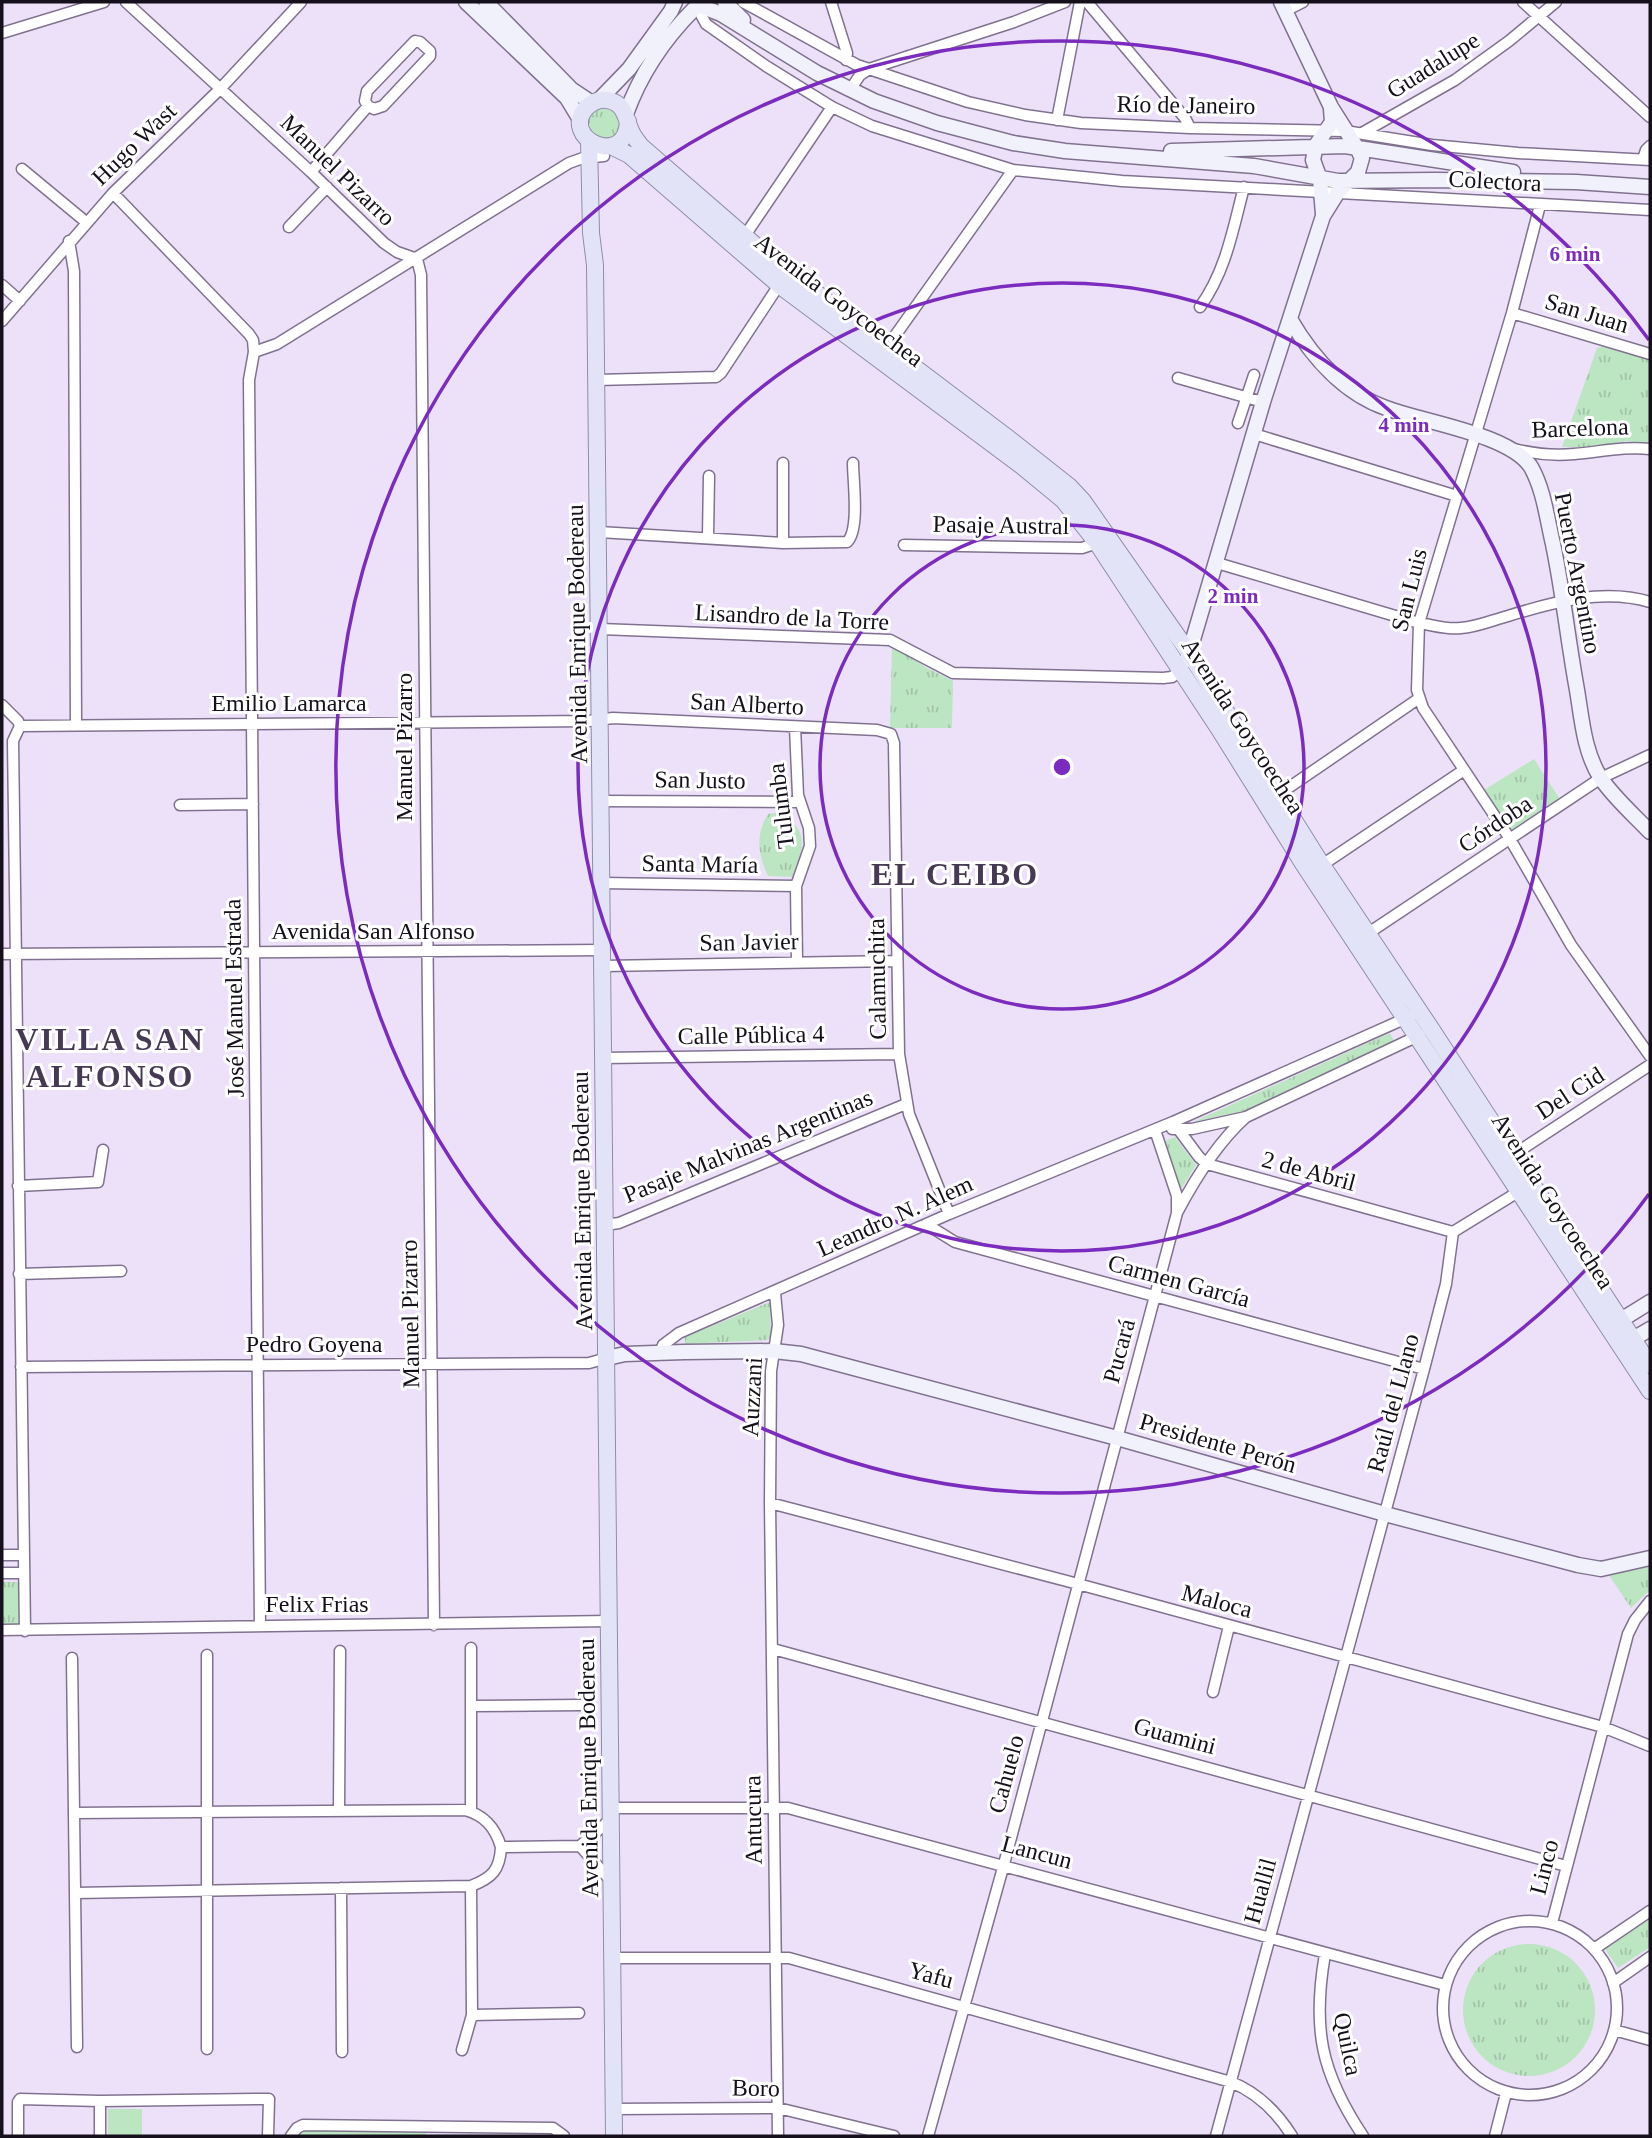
<svg xmlns="http://www.w3.org/2000/svg" width="1652" height="2138" font-family="'Times New Roman',serif">
<style>
.grass{fill:url(#grass-tufts)}
.pitch{fill:#bce5c2}
.lines{fill:none;stroke-linecap:round;stroke-linejoin:round}
.street-casing{stroke:#80728f;stroke-width:13}
.secondary-casing{stroke:#80728f;stroke-width:17}
.primary-casing{stroke:#8f8da8;stroke-width:18}
.street{stroke:#fff;stroke-width:10}
.secondary{stroke:#f1f1fc;stroke-width:14}
.primary{stroke:#e3e3f8;stroke-width:16}
.ring{fill:none;stroke:#7b2cbf;stroke-width:3.5}
.labels{text-anchor:middle;dominant-baseline:central;stroke-width:6;stroke-linejoin:round;paint-order:stroke}
.street-label{font-size:24px;fill:#15101b;stroke:#fff}
.district-label{font-size:32px;font-weight:bold;letter-spacing:2px;fill:#463953;stroke:#fff}
.centre{fill:#7b2cbf;stroke:#fff;stroke-width:3.5}
.ring-label{font-size:21px;text-anchor:middle;font-weight:bold;fill:#7b2cbf;stroke:#fff;stroke-width:6;stroke-linejoin:round;paint-order:stroke}
</style>
<defs>
<pattern id="grass-tufts" width="24" height="20" patternUnits="userSpaceOnUse" patternTransform="scale(1.75)"><rect width="24" height="20" fill="#bce5c2"/><path d="M3 7l-1-3M5 7V3M7 7l1-3M15 17l-1-3M17 17v-4M19 17l1-3" fill="none" stroke="#a1c3a6"/></pattern>
</defs>
<rect width="100%" height="100%" fill="#ede1fa"/>
<path class="grass" d="M589 124a15 15 0 1 1 30 0a15 15 0 1 1-30 0Z
M1608,345L1650,356V444L1626,441L1598,447H1562L1597,348Z
M892,645L927,668L953,681L952,728H890Z
M1534,759L1563,804L1512,834L1484,790Z
M780,812C811,831 803,849 792,877L768,876C758,854 755,835 768,814Z
M1390,1033L1395,1043L1248,1110L1193,1122Z
M1175,1137L1196,1165L1180,1191L1163,1142Z
M770,1302L771,1336L767,1340L685,1344V1337Z
M1650,1561V1590L1631,1608L1604,1568Z
M2,1582H18L19,1626L2,1623Z
M1650,1919V1947L1618,1968L1605,1949Z
M1463 2010a66 66 0 1 1 132 0a66 66 0 1 1-132 0Z
M303,2128L426,2129V2136H296Z"/>
<path class="pitch" d="M108,2109H142V2136H108Z"/>
<g class="lines">
<defs>
<path id="street" d="M126,2L311,172L384,243L397,252L417,259
M743,2L857,65L968,102L1025,115L1081,123L1190,128L1345,131L1432,145L1518,153L1650,160
M831,2L847,53L846,60
M1087,2L1185,118L1190,128
M1523,2L1650,117
M698,9L706,24L766,66L832,107L872,126L1013,170L1122,181L1650,210
M1285,11L1303,2
M2,33L104,2
M850,90L860,75L869,69L1014,22L1065,2
M1057,120L1080,2
M1362,133L1455,80L1509,41L1556,2
M1643,159L1646,150L1650,146
M22,169L86,222
M311,172L368,106L374,109L383,106L430,56V51L420,42L415,41L367,91L365,101L368,106
M113,193L249,334L253,340L254,352
M1540,205L1512,313L1419,623L1417,690L1423,708L1510,839L1571,945L1650,1056
M289,227L327,187
M744,237L832,107
M69,241L74,271L76,725
M417,259L421,275L434,1625
M2,285L20,301
M1200,307C1226,271 1233,229 1244,187
M1512,313L1650,354
M2,321L113,193L221,88L301,2
M887,347L1013,170
M1178,378L1263,402
M596,380L716,377L721,373L779,285
M1238,423L1254,375
M1254,434L1457,496
M1514,449C1534,454 1553,456 1574,454C1600,452 1624,446 1650,449
M783,463V543
M599,532L783,543L847,542C860,530 853,481 853,463
M708,537L709,476
M904,545L1082,548L1097,543
M1217,563L1419,623C1433,625 1447,630 1461,628C1477,627 1493,620 1508,616C1553,602 1604,588 1650,602
M600,629L890,640L953,673L1163,678L1172,677L1181,670
M2,705L18,721L20,726
M20,726L589,721L613,718L877,730L891,734L894,743L899,1054L909,1114L949,1214
M20,726L13,741L25,1631
M795,727L798,795L809,828L810,846L796,886L797,962
M1278,795L1418,699
M601,801L799,802
M180,805L253,804
M1322,865L1464,770
M602,883L796,886
M1367,934L1601,778L1650,755
M2,954L603,950
M603,966L896,961
M603,1058L899,1054
M1173,1122L1199,1157L1207,1164L1453,1232
M1172,1129H1192L1246,1117
M1513,1155L1650,1065
M18,1186L98,1182L103,1150
M1178,1211C1196,1177 1217,1143 1246,1117L1420,1035
M926,1224L955,1242L1424,1369
M605,1225L619,1223L906,1104
M1453,1232L1518,1192
M19,1274L121,1271
M775,1293L778,1325L771,1371L770,1503L778,2136
M660,1353L663,1345L679,1333L949,1214L1173,1122L1411,1016
M21,1367L589,1363L607,1358
M770,1503L1078,1584L1603,1727L1650,1746
M2,1555H23
M2,1573H23
M260,1626L249,380L254,352L277,344L569,163L583,158L604,156
M2,1630L609,1621
M773,1649L1566,1866
M207,1655V2049
M72,1658L77,2047
M1213,1692L1229,1626
M472,1706L580,1705
M611,1808H788L1445,1985
M339,1811L340,1651
M471,1812V1648
M74,1813L465,1810C484,1815 495,1827 501,1847
M580,1846L611,1881
M341,1888L342,2052
M75,1893L471,1886
M1443 2008a87 87 0 1 1 174 0a87 87 0 1 1-174 0Z
M1552,1923L1628,1634L1635,1620L1650,1601
M1594,1949L1650,1911
M1325,1954C1312,2029 1321,2073 1363,2136
M613,1958H789L1231,2082C1258,2093 1277,2112 1292,2136
M1613,1983L1650,1957
M472,2015L579,2013
M1614,2030L1650,2040
M462,2050L472,2015L471,1886C492,1878 500,1870 501,1847L580,1846L611,1819
M614,2109L778,2108L894,2136
M18,2136V2102L20,2099L100,2101L262,2099H269L268,2136
M100,2136V2101
M291,2136L297,2128L303,2125L553,2128L564,2136
M928,2136L1004,1864L1177,1213V1196L1155,1130
M1216,2136L1424,1369L1446,1284L1453,1232
M1495,2136L1506,2093"/>
<path id="secondary" d="M466,2L567,98L581,121
M486,2L571,89L592,103
M725,2L743,20
M703,7L721,14L817,73L874,101L937,123L1013,143L1065,151L1254,166L1338,181L1435,180L1576,182L1650,187
M599,100L629,69L671,11L675,2
M626,114C640,75 665,38 694,9
M1171,151L1345,146L1513,172
M1323,214L1320,179L1313,160L1316,145L1332,122L1331,109
M1290,319C1312,357 1344,393 1386,408C1422,422 1510,434 1531,467C1544,490 1547,519 1553,544C1563,592 1568,641 1577,690C1582,720 1584,751 1600,777C1613,797 1634,815 1650,832
M1187,660L1263,402L1323,216L1338,192L1358,172L1362,158L1357,148L1331,107L1281,2
M1622,1330L1621,1320L1650,1302
M1625,1335L1633,1339L1650,1329
M607,1358L625,1354L684,1352L774,1351L801,1354L1117,1438L1385,1514L1578,1565L1601,1569L1650,1558"/>
<path id="primary" d="M628,121C626,170 558,138 587,107C593,102 600,99 607,100C626,103 625,119 632,133C634,137 638,142 641,146L770,258L1008,438L1069,486L1083,501L1190,654L1322,865L1432,1030L1650,1365
M589,141L591,233L595,265L614,2136
M611,146L629,155L779,285L1023,467L1063,500L1097,543L1219,729L1302,862L1650,1391"/>
</defs>
<use href="#street" class="street-casing"/>
<use href="#secondary" class="secondary-casing"/>
<use href="#primary" class="primary-casing"/>
<use href="#street" class="street"/>
<use href="#secondary" class="secondary"/>
<use href="#primary" class="primary"/>
</g>
<g class="ring">
<circle cx="1062" cy="767" r="242"/>
<circle cx="1062" cy="767" r="484"/>
<path d="M1649 1194A726 726 0 1 1 1649 340"/>
</g>
<g class="labels">
<g class="street-label">
<text transform="translate(1433 65) rotate(-32)">Guadalupe</text>
<text transform="translate(1186 105) rotate(1)">Río de Janeiro</text>
<text transform="translate(134 144) rotate(-44)">Hugo Wast</text>
<text transform="translate(338 170) rotate(44)">Manuel Pizarro</text>
<text transform="translate(1495 181) rotate(3)">Colectora</text>
<text transform="translate(839 300) rotate(37)">Avenida Goycoechea</text>
<text transform="translate(1587 313) rotate(17)">San Juan</text>
<text transform="translate(1580 428) rotate(-2)">Barcelona</text>
<text transform="translate(1001 525) rotate(1)">Pasaje Austral</text>
<text transform="translate(1578 573) rotate(79)">Puerto Argentino</text>
<text transform="translate(1409 590) rotate(-76)">San Luis</text>
<text transform="translate(792 617) rotate(3)">Lisandro de la Torre</text>
<text transform="translate(577 634) rotate(-91)">Avenida Enrique Bodereau</text>
<text x="289" y="703">Emilio Lamarca</text>
<text transform="translate(747 704) rotate(3)">San Alberto</text>
<text transform="translate(1243 726) rotate(57)">Avenida Goycoechea</text>
<text transform="translate(404 747) rotate(-90)">Manuel Pizarro</text>
<text transform="translate(700 780) rotate(1)">San Justo</text>
<text transform="translate(781 806) rotate(-97)">Tulumba</text>
<text transform="translate(1495 824) rotate(-34)">Córdoba</text>
<text transform="translate(700 864) rotate(1)">Santa María</text>
<text x="373" y="931">Avenida San Alfonso</text>
<text transform="translate(749 942) rotate(-1)">San Javier</text>
<text transform="translate(877 979) rotate(-91)">Calamuchita</text>
<text transform="translate(234 998) rotate(-91)">José Manuel Estrada</text>
<text transform="translate(751 1035) rotate(-1)">Calle Pública 4</text>
<text transform="translate(1570 1093) rotate(-33)">Del Cid</text>
<text transform="translate(748 1146) rotate(-22)">Pasaje Malvinas Argentinas</text>
<text transform="translate(1309 1171) rotate(15)">2 de Abril</text>
<text transform="translate(582 1201) rotate(-91)">Avenida Enrique Bodereau</text>
<text transform="translate(1553 1201) rotate(57)">Avenida Goycoechea</text>
<text transform="translate(895 1216) rotate(-24)">Leandro N. Alem</text>
<text transform="translate(1179 1281) rotate(15)">Carmen García</text>
<text transform="translate(410 1314) rotate(-91)">Manuel Pizarro</text>
<text x="314" y="1344">Pedro Goyena</text>
<text transform="translate(1119 1351) rotate(-75)">Pucará</text>
<text transform="translate(752 1397) rotate(-87)">Auzzani</text>
<text transform="translate(1393 1403) rotate(-75)">Raúl del Llano</text>
<text transform="translate(1218 1443) rotate(16)">Presidente Perón</text>
<text transform="translate(1217 1601) rotate(15)">Maloca</text>
<text x="317" y="1604">Felix Frias</text>
<text transform="translate(1175 1736) rotate(15)">Guamini</text>
<text transform="translate(588 1768) rotate(-91)">Avenida Enrique Bodereau</text>
<text transform="translate(1006 1774) rotate(-75)">Cahuelo</text>
<text transform="translate(753 1820) rotate(-91)">Antucura</text>
<text transform="translate(1037 1852) rotate(15)">Lancun</text>
<text transform="translate(1544 1867) rotate(-76)">Linco</text>
<text transform="translate(1260 1891) rotate(-75)">Huallil</text>
<text transform="translate(931 1975) rotate(15)">Yafu</text>
<text transform="translate(1348 2044) rotate(78)">Quilca</text>
<text transform="translate(756 2088) rotate(1)">Boro</text>
</g>
<g class="district-label">
<text x="955" y="874">EL CEIBO</text>
<text x="110" y="1039">VILLA SAN<tspan x="110" dy="37">ALFONSO</tspan></text>
</g>
</g>
<circle cx="1062" cy="767" r="10" class="centre"/>
<g class="ring-label">
<text x="1575" y="261">6 min</text>
<text x="1404" y="432">4 min</text>
<text x="1233" y="603">2 min</text>
</g>
<rect width="1652" height="2138" fill="none" stroke="#15101b" stroke-width="7"/>
</svg>
